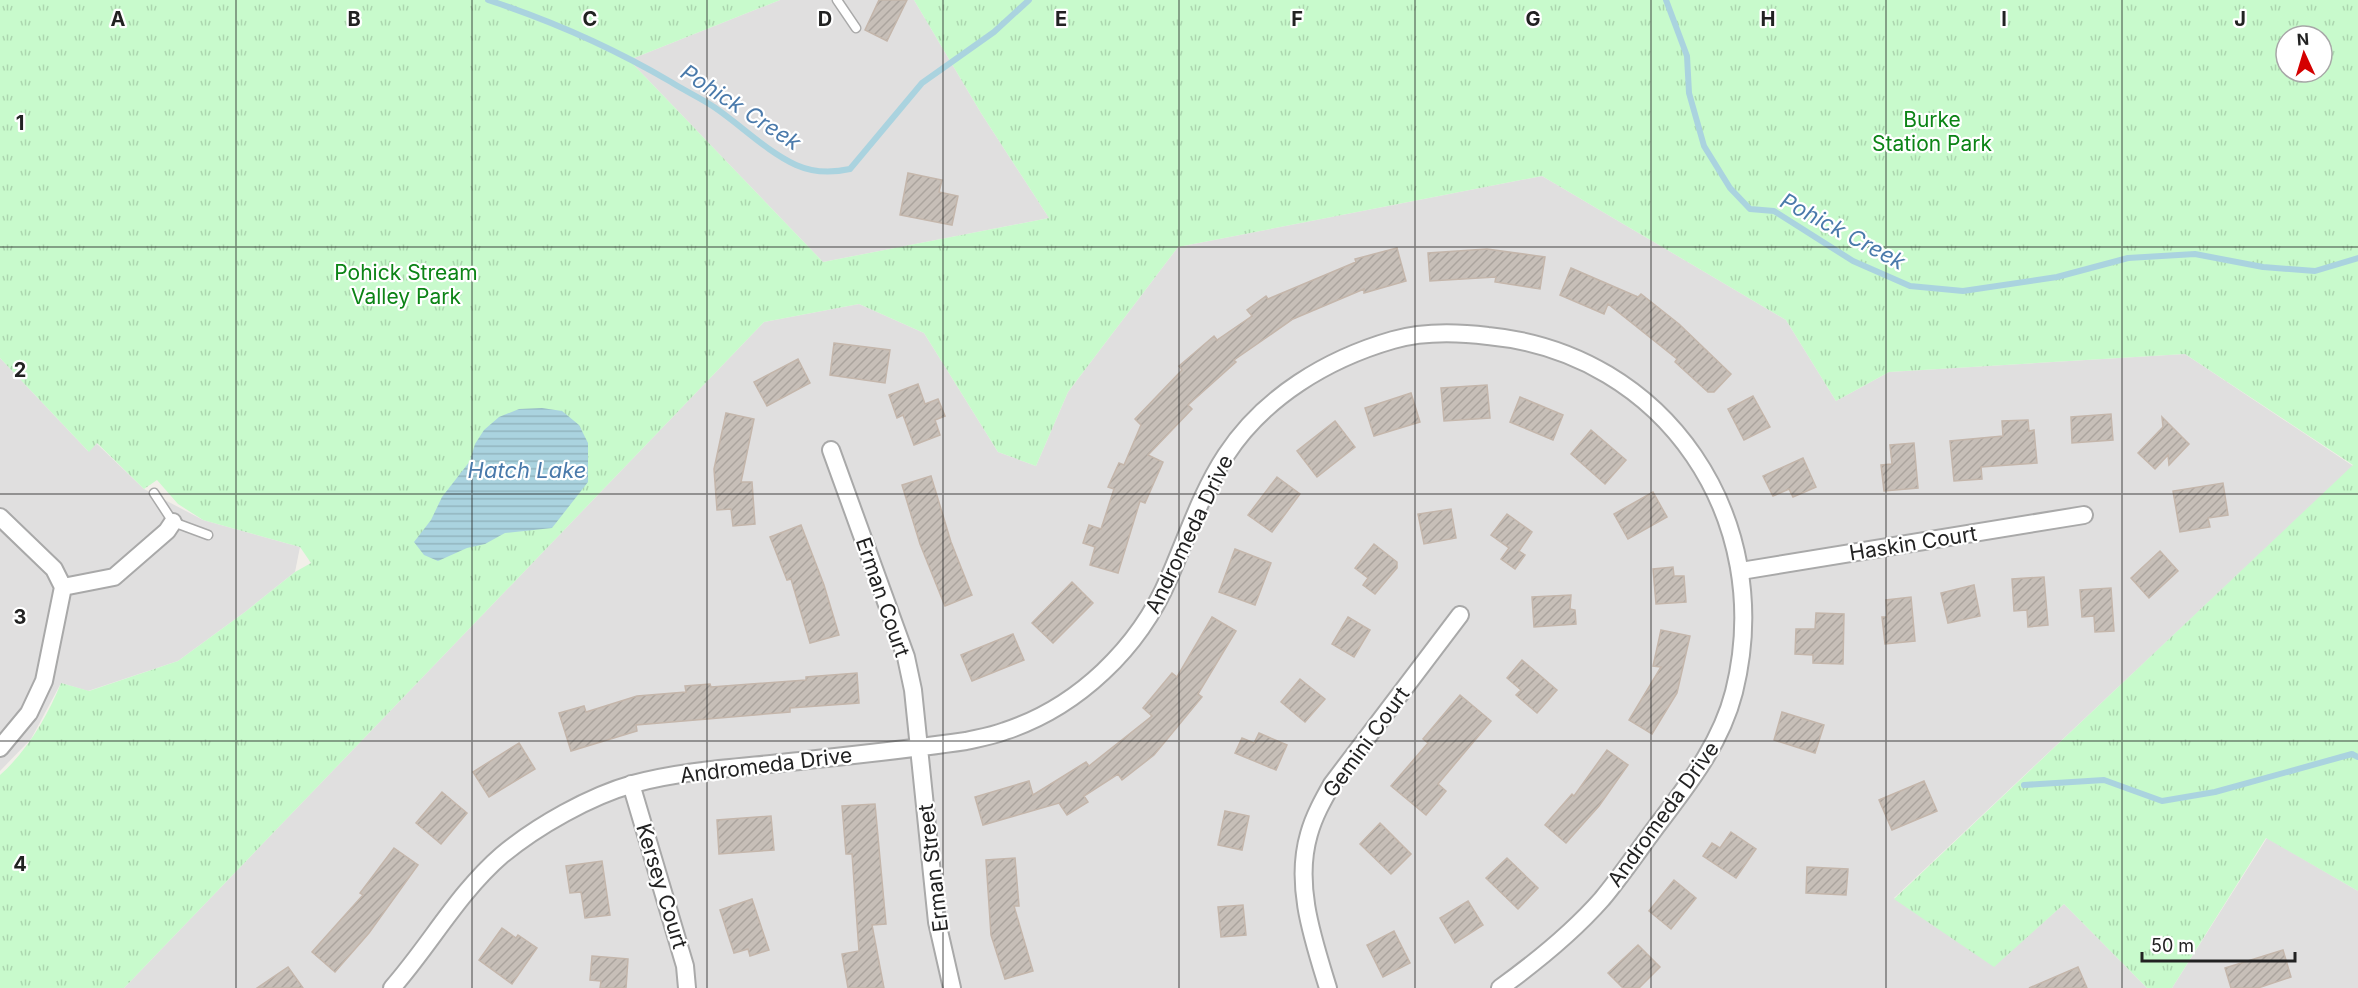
<svg xmlns="http://www.w3.org/2000/svg" width="2358" height="988" font-family="Inter,sans-serif">
<style>
.residential{fill:#e0dfdf}
.park{fill:url(#park-tufts);fill-rule:evenodd}
.water{fill:url(#water-rules)}
.lines{fill:none;stroke-linecap:round;stroke-linejoin:round}
.stream{stroke:#aad3df;stroke-width:6}
.building{fill:url(#building-hatch);stroke:#c4b6ab;stroke-width:1.5}
.service-casing{stroke:#a9a9a9;stroke-width:11}
.minor-casing{stroke:#a9a9a9;stroke-width:20}
.service{stroke:#fff;stroke-width:8}
.minor{stroke:#fff;stroke-width:16}
.grid{fill:none;stroke:#222;stroke-width:1.5;stroke-opacity:0.55}
.labels{text-anchor:middle;dominant-baseline:central;stroke-width:4.5;stroke-linejoin:round;paint-order:stroke}
.park-label{font-size:21px;fill:#0c8416;stroke:#fff}
.street-label{font-size:21px;fill:#222;stroke:#fff}
.water-label{font-size:22px;font-style:italic;fill:#4a7aab;stroke:#fff}
.grid-label{font-size:20px;text-anchor:middle;font-weight:bold;fill:#222;stroke:#fff;stroke-width:4.5;stroke-linejoin:round;paint-order:stroke}
</style>
<defs>
<pattern id="park-tufts" width="24" height="20" patternUnits="userSpaceOnUse" patternTransform="scale(1.5)"><rect width="24" height="20" fill="#c8facc"/><path d="M3 7l-1-3M5 7V3M7 7l1-3M15 17l-1-3M17 17v-4M19 17l1-3" fill="none" stroke="#acd6af"/></pattern>
<pattern id="water-rules" width="6" height="5" patternUnits="userSpaceOnUse" patternTransform="scale(1.5)"><rect width="6" height="5" fill="#aad3df"/><path d="M0 2.5h6" fill="none" stroke="#92b5bf"/></pattern>
<pattern id="building-hatch" width="6" height="6" patternUnits="userSpaceOnUse" patternTransform="scale(1.5)"><rect width="6" height="6" fill="#c7bfb8"/><path d="M-1 1l2-2M0 6l6-6M5 7l2-2" fill="none" stroke="#aba49e"/></pattern>
</defs>
<rect width="100%" height="100%" fill="#f2efe9"/>
<path class="residential" d="M780,0H914L981,113L1049,218L823,262L629,60Z
M1542,176L1786,320L1836,401L1889,372L2185,354L2353,466L1894,898L1994,966L2064,904L2147,988H124L764,322L859,304L924,333L998,452L1036,466L1068,392L1178,247Z
M0,358L88,451L96,443L144,489L203,520L300,547L295,572L245,612L178,661L88,691L61,683L31,739L0,771Z
M2267,838L2358,891V988H2172Z"/>
<path class="park" d="M0,0H780L629,60L823,262L1049,218L981,113L914,0H2358V891L2266,838L2172,988H2147L2064,904L1994,967L1894,899L2353,465L2185,354L1889,372L1836,401L1786,320L1542,176L1178,247L1068,392L1036,466L998,452L924,333L859,304L764,322L124,988H0V775C28,750 47,717 61,683L89,691L178,661L245,612L295,572L311,563L300,547L203,520L178,504L157,480L144,489L97,443L89,452L0,358ZM2286,36H2322V72H2286Z"/>
<path class="water" d="M542,408L562,411L579,425L588,443V482L552,528L505,533L485,544L467,548L438,561L424,555L414,542L431,520L442,497L470,461L475,444L484,430L499,417L519,409Z"/>
<g class="lines">
<path class="stream" d="M488,0C552,21 613,48 671,82C685,91 701,98 714,107C742,126 766,151 796,165C814,173 832,173 850,169L922,83L994,32L1029,0
M1666,0L1687,56L1689,93L1704,146L1730,188L1750,209L1774,211L1853,261L1910,286L1963,291L2057,277L2128,258L2195,254L2263,267L2315,271L2358,258
M2024,785L2104,780L2162,801L2215,792L2352,754L2358,757"/>
</g>
<path class="building" d="M879,0H907L887,41L865,30Z
M908,173L942,180L939,192L958,196L952,225L900,215Z
M1397,248L1406,281L1364,293V289L1293,319L1234,360L1236,362L1188,405L1192,409L1148,455L1163,462L1145,503L1140,501L1118,573L1090,565L1095,547L1083,543L1089,525L1101,529L1114,489L1108,487L1119,463L1124,465L1141,425L1135,419L1182,370L1179,366L1214,336L1217,340L1252,316L1247,310L1266,296L1268,299L1356,262L1355,259Z
M1487,249L1545,257L1540,289L1495,282L1496,277L1430,281L1428,253Z
M1571,268L1638,297L1641,294L1679,324L1731,374L1714,392H1708L1675,362L1677,359L1608,304L1604,314L1560,295Z
M834,343L890,350L885,383L830,375Z
M798,359L810,383L767,406L754,382Z
M918,384L925,404L938,399L945,416L935,420L940,435L914,445L903,415L897,418L889,395Z
M1487,385L1490,418L1444,421L1441,388Z
M1411,393L1420,422L1374,436L1365,408Z
M1753,396L1770,427L1744,440L1728,409Z
M1520,397L1563,415L1553,440L1510,422Z
M726,413L754,419L741,482H752L755,524L733,526L731,509L717,510L714,469Z
M2111,414L2113,440L2072,443L2071,417Z
M2162,417L2189,444L2169,465L2168,455L2155,469L2138,453L2163,427Z
M2028,420L2029,431L2034,430L2037,463L1981,467L1982,479L1954,481L1950,441L2003,436L2002,421Z
M1335,421L1355,447L1317,477L1297,451Z
M1591,430L1626,460L1605,484L1571,454Z
M1914,443L1918,488L1884,491L1881,465L1892,464L1890,445Z
M1803,458L1816,487L1793,497L1789,489L1773,496L1763,476Z
M931,476L951,542L972,595L945,606L920,544L902,485Z
M1277,477L1300,494L1272,532L1248,515Z
M2223,483L2228,515L2208,518L2210,527L2180,532L2173,491Z
M1653,492L1667,517L1628,539L1614,514Z
M1451,509L1456,538L1424,544L1418,514Z
M1507,514L1532,532L1519,551L1525,555L1515,569L1501,559L1509,548L1491,535Z
M801,525L824,585L839,635L810,643L791,579L787,580L770,537Z
M1374,544L1397,562V568L1375,594L1363,585L1368,578L1355,568Z
M1235,549L1271,563L1255,605L1219,592Z
M2160,551L2178,571L2149,598L2131,578Z
M1673,567L1674,576H1684L1686,602L1656,604L1653,569Z
M2044,577L2048,625L2028,627L2027,610L2014,611L2012,579Z
M1072,582L1093,603L1053,643L1032,623Z
M1974,585L1980,616L1948,623L1941,593Z
M2111,588L2114,631L2095,632L2094,616L2082,617L2080,590Z
M1571,595L1570,609L1575,610L1576,624L1534,627L1532,597Z
M1911,597L1915,641L1885,644L1882,617H1887L1886,600Z
M1816,613L1844,614L1843,664L1813,663V655L1795,654L1796,629H1815Z
M1212,617L1236,631L1198,694L1202,697L1154,755L1122,780L1118,774L1084,796L1088,802L1067,815L1059,803L983,825L975,797L1029,781L1033,795L1086,762L1089,766L1152,716L1143,708L1172,673L1177,677Z
M1348,617L1370,630L1354,657L1332,644Z
M1661,630L1690,636L1677,693L1652,734L1629,720L1661,667L1653,666Z
M1013,634L1024,660L972,681L961,655Z
M1522,660L1557,690L1537,713L1516,695L1521,690L1507,678Z
M857,673L859,703L790,708V712L636,725L637,731L571,751L559,713L584,706L586,712L637,696L686,692L685,686L710,684L711,687L806,680V677Z
M1300,679L1325,699L1305,722L1281,702Z
M1460,695L1491,721L1438,784L1446,791L1426,815L1391,786L1428,743L1423,739Z
M1782,712L1824,725L1815,753L1774,740Z
M1259,733L1287,745L1276,770L1235,753L1242,738L1254,743Z
M519,743L535,769L489,797L473,772Z
M1607,750L1628,765L1599,806L1566,843L1545,825L1572,794L1574,796Z
M1924,781L1937,811L1892,830L1879,800Z
M442,792L467,813L441,844L416,823Z
M875,804L886,924L872,925L884,988H848L842,954L859,951L852,854H846L842,806Z
M1225,811L1249,816L1242,850L1218,845Z
M771,816L774,850L719,854L717,820Z
M1380,823L1411,854L1391,874L1360,844Z
M1731,832L1756,849L1736,878L1703,856L1712,843L1720,848Z
M394,848L418,865L369,933L335,972L312,952L363,895L360,893Z
M1015,858L1019,906H1014L1033,971L1005,979L991,935L986,860Z
M1507,858L1538,888L1518,909L1486,878Z
M602,861L610,915L585,918L581,892L570,893L566,866Z
M1807,867L1848,869L1846,895L1806,893Z
M1674,880L1696,898L1671,929L1649,911Z
M752,899L769,950L750,956L748,949L734,953L720,910Z
M1468,901L1483,925L1455,943L1440,918Z
M1243,905L1246,935L1221,937L1218,907Z
M502,928L516,938L518,935L537,948L512,984L479,960Z
M1394,931L1410,963L1383,977L1367,945Z
M1638,945L1660,967L1639,988H1623L1608,973Z
M2283,950L2291,977L2258,988H2231L2225,968Z
M592,956L628,959L626,988H600L601,981L590,980Z
M288,967L303,988H257Z
M2078,967L2087,988H2029Z"/>
<g class="lines">
<defs>
<path id="service" d="M837,0L856,28
M154,493L173,522L208,535"/>
<path id="minor" d="M831,450L906,657L913,690L937,922L952,988
M0,517L54,569L63,587L44,681L29,713L0,748
M1741,571L2084,515
M63,587L114,577L167,531L173,522
M631,784L685,966L687,988
M392,988C430,945 458,893 502,855C537,826 590,796 633,784C681,771 732,768 781,763C843,756 905,750 966,741C979,738 992,736 1005,731C1078,707 1139,648 1169,578C1187,537 1201,493 1226,455C1264,397 1327,359 1393,340C1424,331 1456,332 1488,336C1666,353 1777,520 1734,692C1721,743 1690,782 1659,823C1640,848 1622,875 1602,899C1572,933 1536,962 1500,988
M1328,988C1313,939 1294,885 1309,834C1314,816 1323,800 1332,784L1460,615"/>
</defs>
<use href="#service" class="service-casing"/>
<use href="#minor" class="minor-casing"/>
<use href="#service" class="service"/>
<use href="#minor" class="minor"/>
</g>
<path class="grid" d="M236,0V988M472,0V988M707,0V988M943,0V988M1179,0V988M1415,0V988M1651,0V988M1886,0V988M2122,0V988M0,247H2358M0,494H2358M0,741H2358"/>
<g class="labels">
<g class="park-label">
<text x="1932" y="119">Burke<tspan x="1932" dy="24">Station Park</tspan></text>
<text x="406" y="272">Pohick Stream<tspan x="406" dy="24">Valley Park</tspan></text>
</g>
<g class="street-label">
<text transform="translate(1189 534) rotate(-64)">Andromeda Drive</text>
<text transform="translate(1913 543) rotate(-9)">Haskin Court</text>
<text transform="translate(883 597) rotate(71)">Erman Court</text>
<text transform="translate(1366 742) rotate(-54)">Gemini Court</text>
<text transform="translate(766 765) rotate(-7)">Andromeda Drive</text>
<text transform="translate(1663 814) rotate(-54)">Andromeda Drive</text>
<text transform="translate(933 868) rotate(-97)">Erman Street</text>
<text transform="translate(662 886) rotate(73)">Kersey Court</text>
</g>
<g class="water-label">
<text transform="translate(741 107) rotate(33)">Pohick Creek</text>
<text transform="translate(1843 231) rotate(28)">Pohick Creek</text>
<text x="527" y="470">Hatch Lake</text>
</g>
</g>
<g class="grid-label">
<text x="118" y="26">A</text>
<text x="354" y="26">B</text>
<text x="590" y="26">C</text>
<text x="825" y="26">D</text>
<text x="1061" y="26">E</text>
<text x="1297" y="26">F</text>
<text x="1533" y="26">G</text>
<text x="1768" y="26">H</text>
<text x="2004" y="26">I</text>
<text x="2240" y="26">J</text>
<text x="20" y="130">1</text>
<text x="20" y="377">2</text>
<text x="20" y="624">3</text>
<text x="20" y="871">4</text>
</g>
<g transform="translate(2304 54) rotate(356)"><circle r="28" fill="#ffffff" stroke="#a7a7a7" stroke-width="1.5"/>
<path d="M0-4.5L10 22L0 15L-10 22Z" fill="#d40000"/>
<text y="-9" font-size="16" font-weight="bold" text-anchor="middle" fill="#222222">N</text>
</g>
<path d="M2142 952v9h153v-9" fill="none" stroke="#222222" stroke-width="3"/>
<text x="2151" y="952" font-size="18" fill="#222222" stroke="#ffffff" stroke-width="4.5" paint-order="stroke">50 m</text>
</svg>
